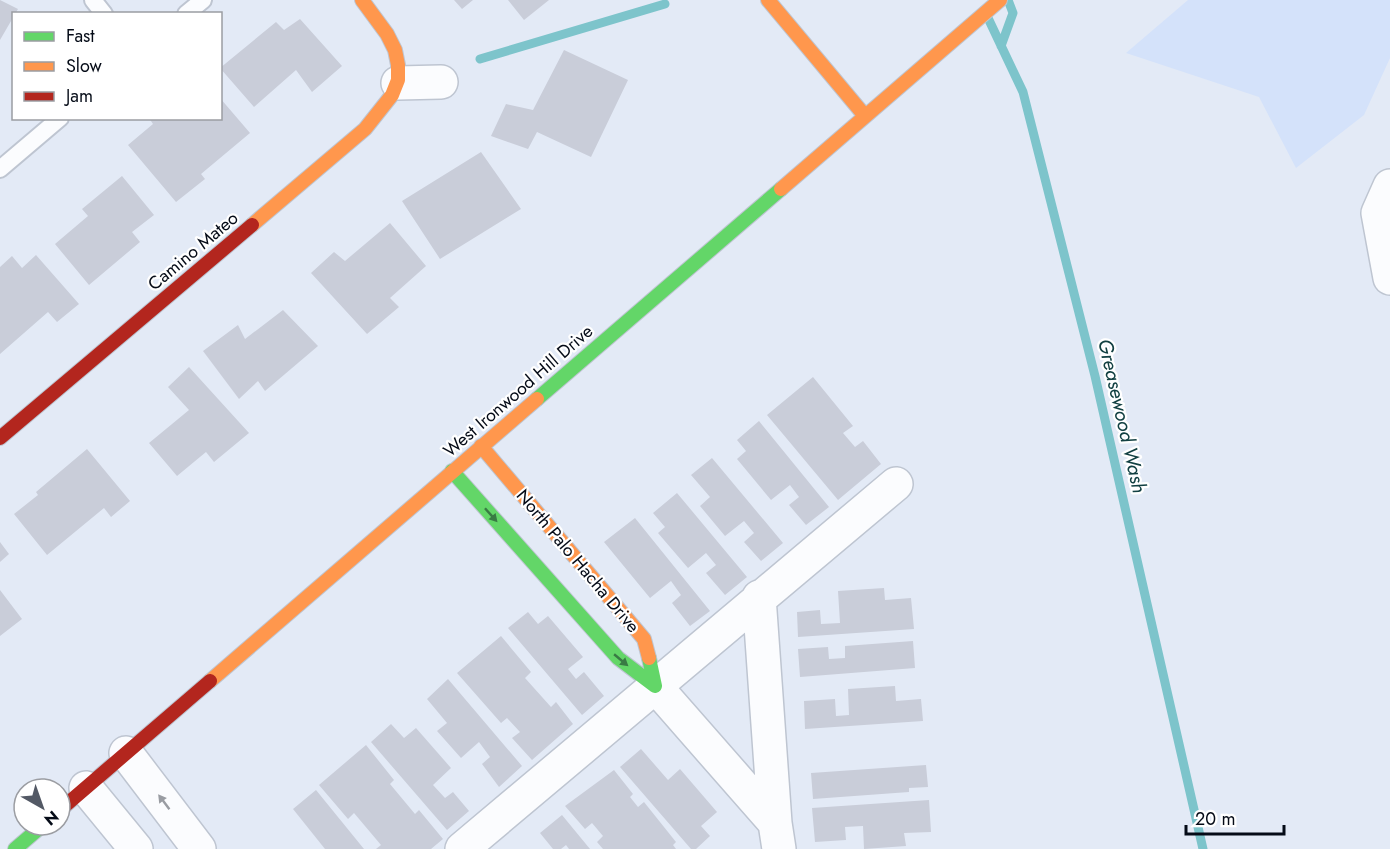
<svg xmlns="http://www.w3.org/2000/svg" width="1390" height="849" font-family="Jost,sans-serif">
<style>
.built{fill:#d4e2fa}
.lines{fill:none;stroke-linecap:round;stroke-linejoin:round}
.stream{stroke:#7dc4cb;stroke-width:9}
.building{fill:#c9cdd9}
.lane-casing{stroke:#bec5d1;stroke-width:20}
.street-casing{stroke:#bec5d1;stroke-width:36}
.fast-casing{stroke:#bec5d1;stroke-width:16}
.slow-casing{stroke:#bec5d1;stroke-width:16}
.jam-casing{stroke:#bec5d1;stroke-width:16}
.lane{stroke:#fbfcfe;stroke-width:16}
.street{stroke:#fbfcfe;stroke-width:33}
.fast{stroke:#63d668;stroke-width:14}
.slow{stroke:#ff974d;stroke-width:14}
.jam{stroke:#b3261e;stroke-width:14}
.oneway{fill:#397b44}
.oneway2{fill:#999ca2}
.labels{text-anchor:middle;dominant-baseline:central;stroke-width:4.5;stroke-linejoin:round;paint-order:stroke}
.street-label{font-size:18px;fill:#050b17;stroke:#fff}
.water-label{font-size:20px;font-style:italic;fill:#124042;stroke:#fff}
</style>
<rect width="100%" height="100%" fill="#e3eaf6"/>
<path class="built" d="M1188,0H1390V58L1364,115L1296,168L1259,97L1126,53Z"/>
<g class="lines">
<path class="stream" d="M988,18L1023,92L1095,376L1203,849
M1001,46L1013,13L1008,0
M480,59L665,4"/>
</g>
<path class="building" d="M0,0L18,9L0,40Z
M454,0H473L462,9Z
M508,0H549L524,20Z
M300,19L342,66L312,92L296,70L254,107L220,68L276,22L284,30Z
M564,50L628,80L591,157L537,132L528,149L491,136L506,104L533,110Z
M220,98L250,133L201,174L205,179L176,202L128,145L153,124L149,118H220Z
M481,152L521,209L440,259L402,201Z
M122,176L154,215L132,232L140,242L89,285L55,244L88,216L82,209Z
M390,223L426,266L390,298L399,307L367,334L311,273L334,252L345,261Z
M36,255L79,304L57,322L48,312L0,354V267L12,256L22,268Z
M283,310L318,346L265,391L258,381L239,399L203,351L238,325L245,339Z
M189,367L249,433L214,462L206,452L177,476L149,443L189,410L168,387Z
M813,377L853,426L843,433L855,447L863,441L881,464L838,500L767,415Z
M759,421L829,507L806,525L789,505L799,497L790,485L771,500L737,459L746,451L737,440Z
M87,449L130,501L111,517L104,508L47,555L14,514L38,495L36,492Z
M712,458L783,543L761,561L744,542L754,533L744,521L725,536L700,506L710,497L691,475Z
M677,493L747,577L725,595L706,573L716,565L706,553L688,568L658,533L665,527L653,513Z
M635,518L710,611L690,626L672,603L681,595L671,581L650,598L604,542Z
M0,542L9,554L0,562Z
M884,588L885,600L911,598L914,629L798,637L797,612L820,610L821,624L840,623L838,591Z
M0,590L22,619L0,636Z
M528,612L538,624L548,616L583,657L568,669L576,679L584,672L604,696L582,715L508,628Z
M501,636L531,672L525,678L551,707L556,702L573,724L532,760L512,738L520,732L507,718L501,723L457,673Z
M913,641L915,668L800,677L798,649L828,647L829,659L845,658V646Z
M448,679L522,766L499,787L482,764L490,757L479,742L461,758L437,731L447,723L427,699Z
M895,686L896,701L921,699L923,721L805,729L804,701L835,699L836,716L849,715L848,689Z
M391,724L404,738L416,728L451,768L433,785L445,798L453,792L469,811L447,830L371,742Z
M366,745L394,780L390,784L415,814L419,810L443,839L431,849H376L381,845L354,813L348,819L319,785Z
M641,749L668,780L680,769L717,812L701,826L710,836L696,849H691L620,767Z
M926,765L928,787L909,788V792L813,799L811,773Z
M614,770L633,794L630,797L638,807L644,802L676,842L673,845L676,849H603L597,842L603,836L592,823L585,829L565,806Z
M316,790L364,849H325L293,809Z
M929,800L931,832L904,833L906,846L864,849L863,826L845,827L846,840L815,842L812,808Z
M562,815L590,849H569L566,845L561,849H553L540,833Z"/>
<g class="lines">
<defs>
<path id="lane" d="M93,0L104,14
M186,14L203,0
M0,169L60,118"/>
<path id="street" d="M398,83L441,82
M1390,186L1378,213L1390,278
M759,597L775,823
M655,686L775,823L779,849
M126,753L199,849
M86,788L136,849
M462,849L896,484"/>
<path id="fast" d="M537,399L781,189
M452,471L618,658L655,686L649,658
M15,849L43,825"/>
<path id="slow" d="M768,0L865,116
M781,189L1000,0
M252,225L365,129L392,95L398,80V65L395,50L387,34L362,0
M481,446L644,639L649,658
M210,681L537,399"/>
<path id="jam" d="M0,438L252,225
M60,810L210,681"/>
</defs>
<use href="#lane" class="lane-casing"/>
<use href="#street" class="street-casing"/>
<use href="#fast" class="fast-casing"/>
<use href="#slow" class="slow-casing"/>
<use href="#jam" class="jam-casing"/>
<use href="#lane" class="lane"/>
<use href="#street" class="street"/>
<use href="#fast" class="fast"/>
<use href="#slow" class="slow"/>
<use href="#jam" class="jam"/>
</g>
<defs><path id="oneway-solid" d="M-6-.8H1V-3.2L6.5 0L1 3.2V.8H-6Z" transform="scale(1.5)"/></defs>
<g class="oneway">
<use href="#oneway-solid" transform="translate(491 515) rotate(48)"/>
<use href="#oneway-solid" transform="translate(621 660) rotate(40)"/>
</g>
<use class="oneway2" href="#oneway-solid" transform="translate(164 802) rotate(-127)"/>
<g class="labels">
<g class="street-label">
<text transform="translate(193 251) rotate(-40)">Camino Mateo</text>
<text transform="translate(518 391) rotate(-41)">West Ironwood Hill Drive</text>
<text transform="translate(578 561) rotate(50)">North Palo Hacha Drive</text>
</g>
<g class="water-label">
<text transform="translate(1122 416) rotate(77)">Greasewood Wash</text>
</g>
</g>
<rect x="12" y="12" width="210" height="108" fill="#ffffff" stroke="#9b9da2" stroke-width="1.5"/>
<rect x="24" y="32" width="30" height="9" fill="#63d668" stroke="#9b9da2" stroke-width="1.5"/>
<text x="66" y="42" font-size="18" fill="#050b17">Fast</text>
<rect x="24" y="62" width="30" height="9" fill="#ff974d" stroke="#9b9da2" stroke-width="1.5"/>
<text x="66" y="72" font-size="18" fill="#050b17">Slow</text>
<rect x="24" y="92" width="30" height="9" fill="#b3261e" stroke="#9b9da2" stroke-width="1.5"/>
<text x="66" y="102" font-size="18" fill="#050b17">Jam</text>
<g transform="translate(42 807) rotate(140)"><circle r="28" fill="#ffffff" stroke="#9b9da2" stroke-width="1.5"/>
<path d="M0-4.5L10 22L0 15L-10 22Z" fill="#535965"/>
<text y="-9" font-size="16" font-weight="bold" text-anchor="middle" fill="#050b17">N</text>
</g>
<path d="M1186 825v9h98v-9" fill="none" stroke="#050b17" stroke-width="3"/>
<text x="1195" y="825" font-size="18" fill="#050b17" stroke="#ffffff" stroke-width="4.5" paint-order="stroke">20 m</text>
</svg>
